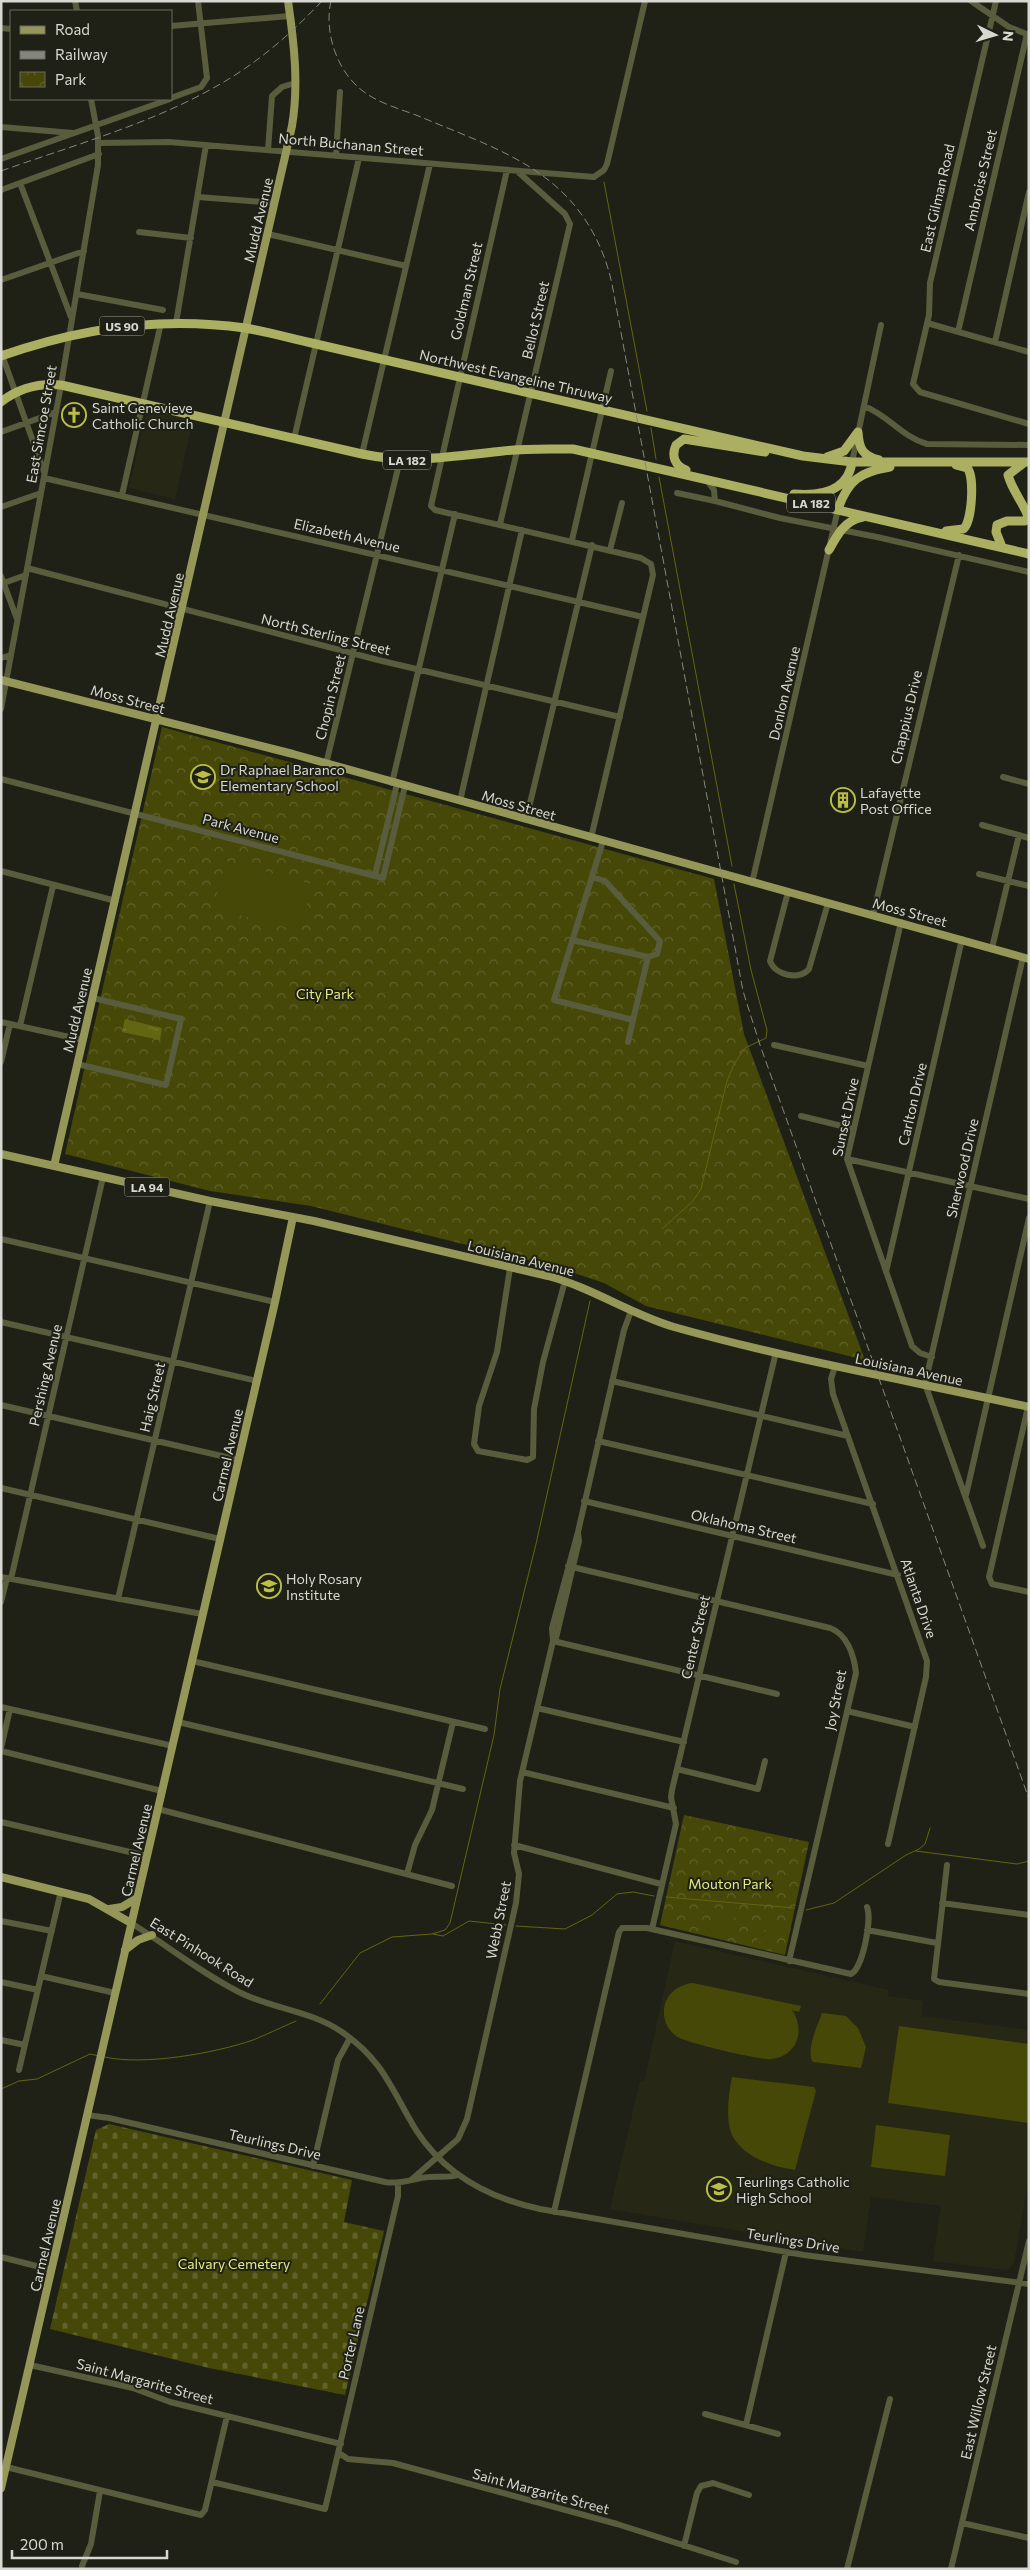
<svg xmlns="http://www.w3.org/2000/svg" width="1030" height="2570" font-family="Commissioner,sans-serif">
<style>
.built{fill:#262715}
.cemetery{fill:url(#cemetery-stones)}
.park{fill:url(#park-crowns)}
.pitch{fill:#464808}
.water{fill:url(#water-ripples)}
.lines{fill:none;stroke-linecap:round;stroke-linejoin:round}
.stream{stroke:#626511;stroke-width:1}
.minor{stroke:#5a5c3e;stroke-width:6}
.major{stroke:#949758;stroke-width:8}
.highway{stroke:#abaf62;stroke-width:9}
.rail{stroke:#85867d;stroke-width:1;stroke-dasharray:8 4;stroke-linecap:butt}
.labels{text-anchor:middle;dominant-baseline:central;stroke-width:4;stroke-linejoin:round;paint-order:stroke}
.shield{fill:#202116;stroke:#a0a199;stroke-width:1}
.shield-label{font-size:12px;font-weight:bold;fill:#d7d8d1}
.street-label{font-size:14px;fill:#d7d8d1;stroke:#202116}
.poi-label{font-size:14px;fill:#d7d8d1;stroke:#202116;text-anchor:start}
.park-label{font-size:14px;fill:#e6eb81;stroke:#202116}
</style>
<defs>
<pattern id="cemetery-stones" width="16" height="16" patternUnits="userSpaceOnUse" patternTransform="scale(1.25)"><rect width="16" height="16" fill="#464808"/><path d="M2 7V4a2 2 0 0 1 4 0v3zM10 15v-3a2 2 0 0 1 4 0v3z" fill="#60622b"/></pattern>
<pattern id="park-crowns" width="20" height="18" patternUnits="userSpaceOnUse" patternTransform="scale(1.25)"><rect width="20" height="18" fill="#464808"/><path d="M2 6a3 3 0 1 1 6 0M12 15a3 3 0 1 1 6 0" fill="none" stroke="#60622b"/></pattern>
<pattern id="water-ripples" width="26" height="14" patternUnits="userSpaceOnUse" patternTransform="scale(1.25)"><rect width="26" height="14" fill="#626511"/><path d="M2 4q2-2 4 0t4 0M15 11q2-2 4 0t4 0" fill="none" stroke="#787a33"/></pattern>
</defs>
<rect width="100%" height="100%" fill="#202116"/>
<path class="built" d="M147,410L193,420L175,499L129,488Z
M675,1941L889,1990L888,1996L923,2001L922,2016L1029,2030V2178L1014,2262L1010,2268L1006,2270L933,2261L941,2206L871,2197L863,2252L610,2209L640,2081L644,2082Z"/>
<path class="cemetery" d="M109,2124L352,2180L344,2222L384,2231L345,2395L209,2368L50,2329L96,2130Z"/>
<path class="park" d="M162,727L714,879L744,1034L865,1360L646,1306L604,1283L559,1268L311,1206L210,1191L65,1154Z
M684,1815L809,1842L785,1955L660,1925Z"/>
<path class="pitch" d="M226,861L312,884L300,931L213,908Z
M714,1908L736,1912L730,1936L709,1931Z
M762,1921L780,1925L778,1933L760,1929Z
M759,1932L777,1936L775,1945L757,1941Z
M693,1983L801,2006L799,2012L792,2010C806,2030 797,2056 772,2059C762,2061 683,2042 676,2036C665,2028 661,2014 666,2001C671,1990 682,1984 693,1983Z
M822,2013L846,2016L858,2028L866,2047L861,2068L813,2062C805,2051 818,2025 822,2013Z
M899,2026L1029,2044V2123L888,2103Z
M732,2077L814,2087L816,2091L795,2170C773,2167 743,2157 732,2135C725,2120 729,2092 732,2077Z
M876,2125L950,2135L945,2176L871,2167Z"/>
<path class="water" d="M125,1019L162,1028L160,1040L122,1032Z"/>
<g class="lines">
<path class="stream" d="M604,182L647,411
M651,428L656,459
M659,477L732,866
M662,1229L693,1201L701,1189L727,1081L734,1064L745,1048L766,1038L767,1030L751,970L734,884
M916,1851L1017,1864L1029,1861
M666,1897L794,1908
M806,1910L834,1903L906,1855L919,1849L925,1844L930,1828
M516,1926L565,1929L592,1915L617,1894L633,1892L654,1896
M433,1934L443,1936L469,1921L506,1925
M320,2004L360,1953L392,1937L432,1934L445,1930L450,1923L494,1735L500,1689L536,1544L590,1301
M105,2057C143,2066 216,2053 253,2040C268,2034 282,2027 296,2021
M1,2089L19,2081L37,2079L90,2054L99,2056"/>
<path class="minor" d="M75,1L77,11
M971,1L1009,27L1029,35
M996,1L930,283L929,315L913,384L920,392L1029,424
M171,26L290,16
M1,28L11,29
M171,98L201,87L207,78L198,1
M1,127L73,133
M99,143L169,142L594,177L604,170L607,164L645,1
M268,150L272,96L282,87L295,83
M336,155L340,92
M1,159L170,99
M507,170L431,506L435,510L641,558L651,564L653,575L591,838
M20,183L71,317
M1,190L99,154
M198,197L275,203
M139,232L191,238
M268,234L406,266
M1,280L84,251
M77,294L163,310
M176,323L206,145
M927,323L1029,352
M958,332L1027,34
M995,342L1029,192
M1,352L44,472
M864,406C888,415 902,437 927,444L1029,445
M1,432L56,412
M294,439L359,158
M362,454L430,164
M852,462L881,325
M44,478L643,617
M706,479L714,490L715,501L780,518L877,537L1029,572
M677,493L715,501
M122,495L161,323
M1,507L41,493
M500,524L570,224L565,214L517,171
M572,540L611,371
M610,550L622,503
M27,568L378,660L620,717
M1,576L17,619
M1,584L26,575
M1,658L11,655
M1,709L61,385L98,165V136L91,99
M326,764L400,460
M1003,777L1029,784
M1,779L383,878L405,786
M392,783L455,514
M460,801L522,530
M526,820L592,545
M982,825L1029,838
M1,871L116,901
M979,874L1029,886
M375,875L397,784
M592,877L605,881L660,941L657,954L648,957
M752,883L838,509
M788,892L770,961C775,975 799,981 809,969L828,903
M873,915L959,555
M901,922L847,1159L912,1346L920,1353L932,1357
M572,940L648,957L633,1020L554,1000L603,841
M992,948L1019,835
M1,1022L83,1040
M20,1026L53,886
M628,1042L633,1020
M774,1045L868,1066
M1,1062L10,1024
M77,1064L166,1085L181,1019L93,998
M801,1116L854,1129
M847,1159L1029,1199
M1,1239L275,1302
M510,1268L497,1352L479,1406L474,1444L478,1451L527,1460L533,1457L534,1409L543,1362L565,1281
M886,1272L962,939
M1,1322L257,1381
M835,1366L831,1379L833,1394L927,1661L926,1677L888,1844
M612,1381L848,1436
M1,1405L239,1460
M1028,1407L989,1577L992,1584L1029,1592
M598,1441L873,1504
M1,1488L220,1539
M966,1495L1029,1218
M584,1501L898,1575
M983,1546L925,1384L1023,957
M568,1566L830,1628C847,1634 854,1655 856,1673L789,1961
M1,1577L202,1614
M11,1579L103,1177
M118,1599L210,1201
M1,1602L7,1578
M553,1641L777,1694
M553,1641L556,1638L579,1541L578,1533
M192,1661L485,1729
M1,1707L173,1746
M537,1708L684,1742
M847,1711L915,1727
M178,1722L463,1789
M1,1748L10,1709
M1,1751L162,1791
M677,1769L758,1789L765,1761
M522,1772L674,1808
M158,1809L452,1886
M1,1822L147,1856
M514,1845L661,1884
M947,1865L934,1979L939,1982L1029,1994
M407,1874L415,1845L432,1810L453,1722
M942,1903L1029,1915
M1,1921L52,1931
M131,1923C168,1946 204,1975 243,1994C275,2009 311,2011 342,2032C384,2061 391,2089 416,2130C445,2175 489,2198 540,2209L804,2255L1029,2284
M652,1929L676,1824L671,1797L672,1790L776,1352
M867,1930L937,1943
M41,1976L115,1993
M1,1982L38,1990
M1,2040L25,2045
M19,2070L61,1891
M87,2115L109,2118L385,2182C401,2185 414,2178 429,2177C440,2176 448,2178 458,2175
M313,2166L338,2060L350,2038
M411,2180L458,2139L467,2119L516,1903L519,1874L514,1853L520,1781L553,1641L552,1628L578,1532L624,1330L631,1311
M554,2212L619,1932L622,1928H647L851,1974C863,1968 872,1919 867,1907
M1,2257L52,2270
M30,2365L133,2388L170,2402L341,2444
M705,2414L778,2434
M746,2425L786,2252
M339,2453L348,2459L393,2463L617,2524L736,2562
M6,2467L201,2515L205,2510L227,2416
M212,2482L325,2509L398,2196V2183
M962,2523L1029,2538
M684,2546L697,2493L701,2486L713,2483L749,2495
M82,2566L91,2544L100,2491
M847,2569L890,2399
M951,2569L1029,2241"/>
<path class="major" d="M1,680L293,754L1029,959
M1,1154L210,1201L314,1221L548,1276C593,1288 630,1314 674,1327C791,1360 911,1381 1029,1407
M54,1166L292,126C299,85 294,42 288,1
M1,1877L89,1899L131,1923
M109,1909L122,1907L137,1898
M125,1950L138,1940L152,1935
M1,2488L275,1302L293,1217"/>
<path class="highway" d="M1,356C80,328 161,316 245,328C269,332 292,339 316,344L803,456L852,462H1029
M1,402C19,388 39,383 61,385L362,454C410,464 455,456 503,451C526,448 549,449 573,449L1029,554
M858,432C859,448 862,456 879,460
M827,457L844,451L858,432
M686,470C675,466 671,456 676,445L684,439L765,452
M794,494C819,496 848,492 852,462
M838,509C848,480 860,472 890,467
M946,531L963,529C972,524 975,475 967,468L956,465
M1002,547L996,532L997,525L1007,521H1025L1028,516C1022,501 1012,490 1008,475L1025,462
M829,550C837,535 845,520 863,517"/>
<path class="rail" d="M331,1C324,31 336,68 359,88C376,103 401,109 421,117C463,135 511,151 547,179C581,205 603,242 612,284L743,991L760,1045L1029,1799
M1,171C71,146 150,124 215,87C255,65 290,35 322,1"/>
</g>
<defs>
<symbol id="church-ring" viewBox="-11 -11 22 22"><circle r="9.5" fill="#202116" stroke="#bbc044" stroke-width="1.5"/><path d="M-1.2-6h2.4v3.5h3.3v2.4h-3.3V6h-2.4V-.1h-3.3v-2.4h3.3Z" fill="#bbc044"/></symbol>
<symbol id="school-ring" viewBox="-11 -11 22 22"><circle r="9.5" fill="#202116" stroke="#bbc044" stroke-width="1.5"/><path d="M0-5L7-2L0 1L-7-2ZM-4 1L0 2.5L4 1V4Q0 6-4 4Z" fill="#bbc044"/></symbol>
<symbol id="building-ring" viewBox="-11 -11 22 22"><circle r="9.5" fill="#202116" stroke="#bbc044" stroke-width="1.5"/><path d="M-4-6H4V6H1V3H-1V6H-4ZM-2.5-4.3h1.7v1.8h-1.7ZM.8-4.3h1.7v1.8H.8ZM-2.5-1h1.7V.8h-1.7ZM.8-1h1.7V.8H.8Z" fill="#bbc044"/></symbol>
</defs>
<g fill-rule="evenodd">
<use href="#church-ring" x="60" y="401" width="28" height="28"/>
<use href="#school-ring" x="189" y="763" width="28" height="28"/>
<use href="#building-ring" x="829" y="786" width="28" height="28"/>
<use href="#school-ring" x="255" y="1572" width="28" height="28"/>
<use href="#school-ring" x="705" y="2175" width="28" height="28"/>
</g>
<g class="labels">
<g class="shield">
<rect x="99.5" y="316.5" width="45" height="19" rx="4"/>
<rect x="383" y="450.5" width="48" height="19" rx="4"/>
<rect x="787" y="493.5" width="48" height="19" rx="4"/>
<rect x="124.5" y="1177.5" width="45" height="19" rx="4"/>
</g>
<g class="shield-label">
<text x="122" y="326">US 90</text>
<text x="407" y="460">LA 182</text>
<text x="811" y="503">LA 182</text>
<text x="147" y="1187">LA 94</text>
</g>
<g class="street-label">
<text transform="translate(351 144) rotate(5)">North Buchanan Street</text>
<text transform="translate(980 180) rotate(-77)">Ambroise Street</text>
<text transform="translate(937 198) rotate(-77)">East Gilman Road</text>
<text transform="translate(258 220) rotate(-77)">Mudd Avenue</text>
<text transform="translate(466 291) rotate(-77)">Goldman Street</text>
<text transform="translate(535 320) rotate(-77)">Bellot Street</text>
<text transform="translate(516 376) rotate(13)">Northwest Evangeline Thruway</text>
<text transform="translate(41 424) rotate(-80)">East Simcoe Street</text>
<text transform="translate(347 535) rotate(13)">Elizabeth Avenue</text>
<text transform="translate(169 615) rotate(-77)">Mudd Avenue</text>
<text transform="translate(326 634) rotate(14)">North Sterling Street</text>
<text transform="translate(784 693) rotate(-77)">Donlon Avenue</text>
<text transform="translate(330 697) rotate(-76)">Chopin Street</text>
<text transform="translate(128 699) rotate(15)">Moss Street</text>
<text transform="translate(906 717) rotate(-77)">Chappius Drive</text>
<text transform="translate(519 805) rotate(16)">Moss Street</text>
<text transform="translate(241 828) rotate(15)">Park Avenue</text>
<text transform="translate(910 912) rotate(15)">Moss Street</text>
<text transform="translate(77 1010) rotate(-77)">Mudd Avenue</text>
<text transform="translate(912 1104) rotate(-77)">Carlton Drive</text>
<text transform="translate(845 1117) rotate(-78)">Sunset Drive</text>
<text transform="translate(962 1168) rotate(-77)">Sherwood Drive</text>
<text transform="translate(521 1258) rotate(14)">Louisiana Avenue</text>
<text transform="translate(909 1369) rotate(12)">Louisiana Avenue</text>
<text transform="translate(45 1375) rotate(-77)">Pershing Avenue</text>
<text transform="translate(152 1397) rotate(-77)">Haig Street</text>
<text transform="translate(227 1455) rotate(-77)">Carmel Avenue</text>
<text transform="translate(744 1526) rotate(13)">Oklahoma Street</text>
<text transform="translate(919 1598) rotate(71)">Atlanta Drive</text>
<text transform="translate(695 1637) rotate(-77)">Center Street</text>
<text transform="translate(835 1700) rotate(-79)">Joy Street</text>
<text transform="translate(136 1850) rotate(-77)">Carmel Avenue</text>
<text transform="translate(498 1920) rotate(-79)">Webb Street</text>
<text transform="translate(202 1952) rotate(32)">East Pinhook Road</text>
<text transform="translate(275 2144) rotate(13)">Teurlings Drive</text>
<text transform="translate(793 2240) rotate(9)">Teurlings Drive</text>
<text transform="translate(45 2245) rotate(-77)">Carmel Avenue</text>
<text transform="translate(351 2343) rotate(-77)">Porter Lane</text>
<text transform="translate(145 2381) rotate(15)">Saint Margarite Street</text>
<text transform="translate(978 2402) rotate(-77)">East Willow Street</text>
<text transform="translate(541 2491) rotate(15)">Saint Margarite Street</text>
</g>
<g class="poi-label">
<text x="92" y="407">Saint Genevieve<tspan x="92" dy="16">Catholic Church</tspan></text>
<text x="220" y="769">Dr Raphael Baranco<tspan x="220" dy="16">Elementary School</tspan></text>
<text x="860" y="792">Lafayette<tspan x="860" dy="16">Post Office</tspan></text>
<text x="286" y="1578">Holy Rosary<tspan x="286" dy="16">Institute</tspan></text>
<text x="736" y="2181">Teurlings Catholic<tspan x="736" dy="16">High School</tspan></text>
</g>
<g class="park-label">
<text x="325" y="993">City Park</text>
<text x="730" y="1883">Mouton Park</text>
<text x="234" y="2263">Calvary Cemetery</text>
</g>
</g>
<rect width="1030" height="2570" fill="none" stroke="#d7d8d1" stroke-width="5"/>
<rect x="10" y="10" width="162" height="90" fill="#202116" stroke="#696a61"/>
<rect x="20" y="26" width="25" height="8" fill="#949758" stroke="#696a61"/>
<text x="55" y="35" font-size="15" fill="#d7d8d1">Road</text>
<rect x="20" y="51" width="25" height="8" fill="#85867d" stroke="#696a61"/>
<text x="55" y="60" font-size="15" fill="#d7d8d1">Railway</text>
<rect x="20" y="72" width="25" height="15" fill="url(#park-crowns)" stroke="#696a61"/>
<text x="55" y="85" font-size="15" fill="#d7d8d1">Park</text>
<g transform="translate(995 35) rotate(95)" stroke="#202116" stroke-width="4" paint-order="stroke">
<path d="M0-4L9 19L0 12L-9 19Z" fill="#d7d8d1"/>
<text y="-8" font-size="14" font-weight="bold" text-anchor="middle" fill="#d7d8d1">N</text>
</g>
<path d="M12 2550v8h155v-8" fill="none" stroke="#d7d8d1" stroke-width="2.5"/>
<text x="20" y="2550" font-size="15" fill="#d7d8d1" stroke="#202116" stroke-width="4" paint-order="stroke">200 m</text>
</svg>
